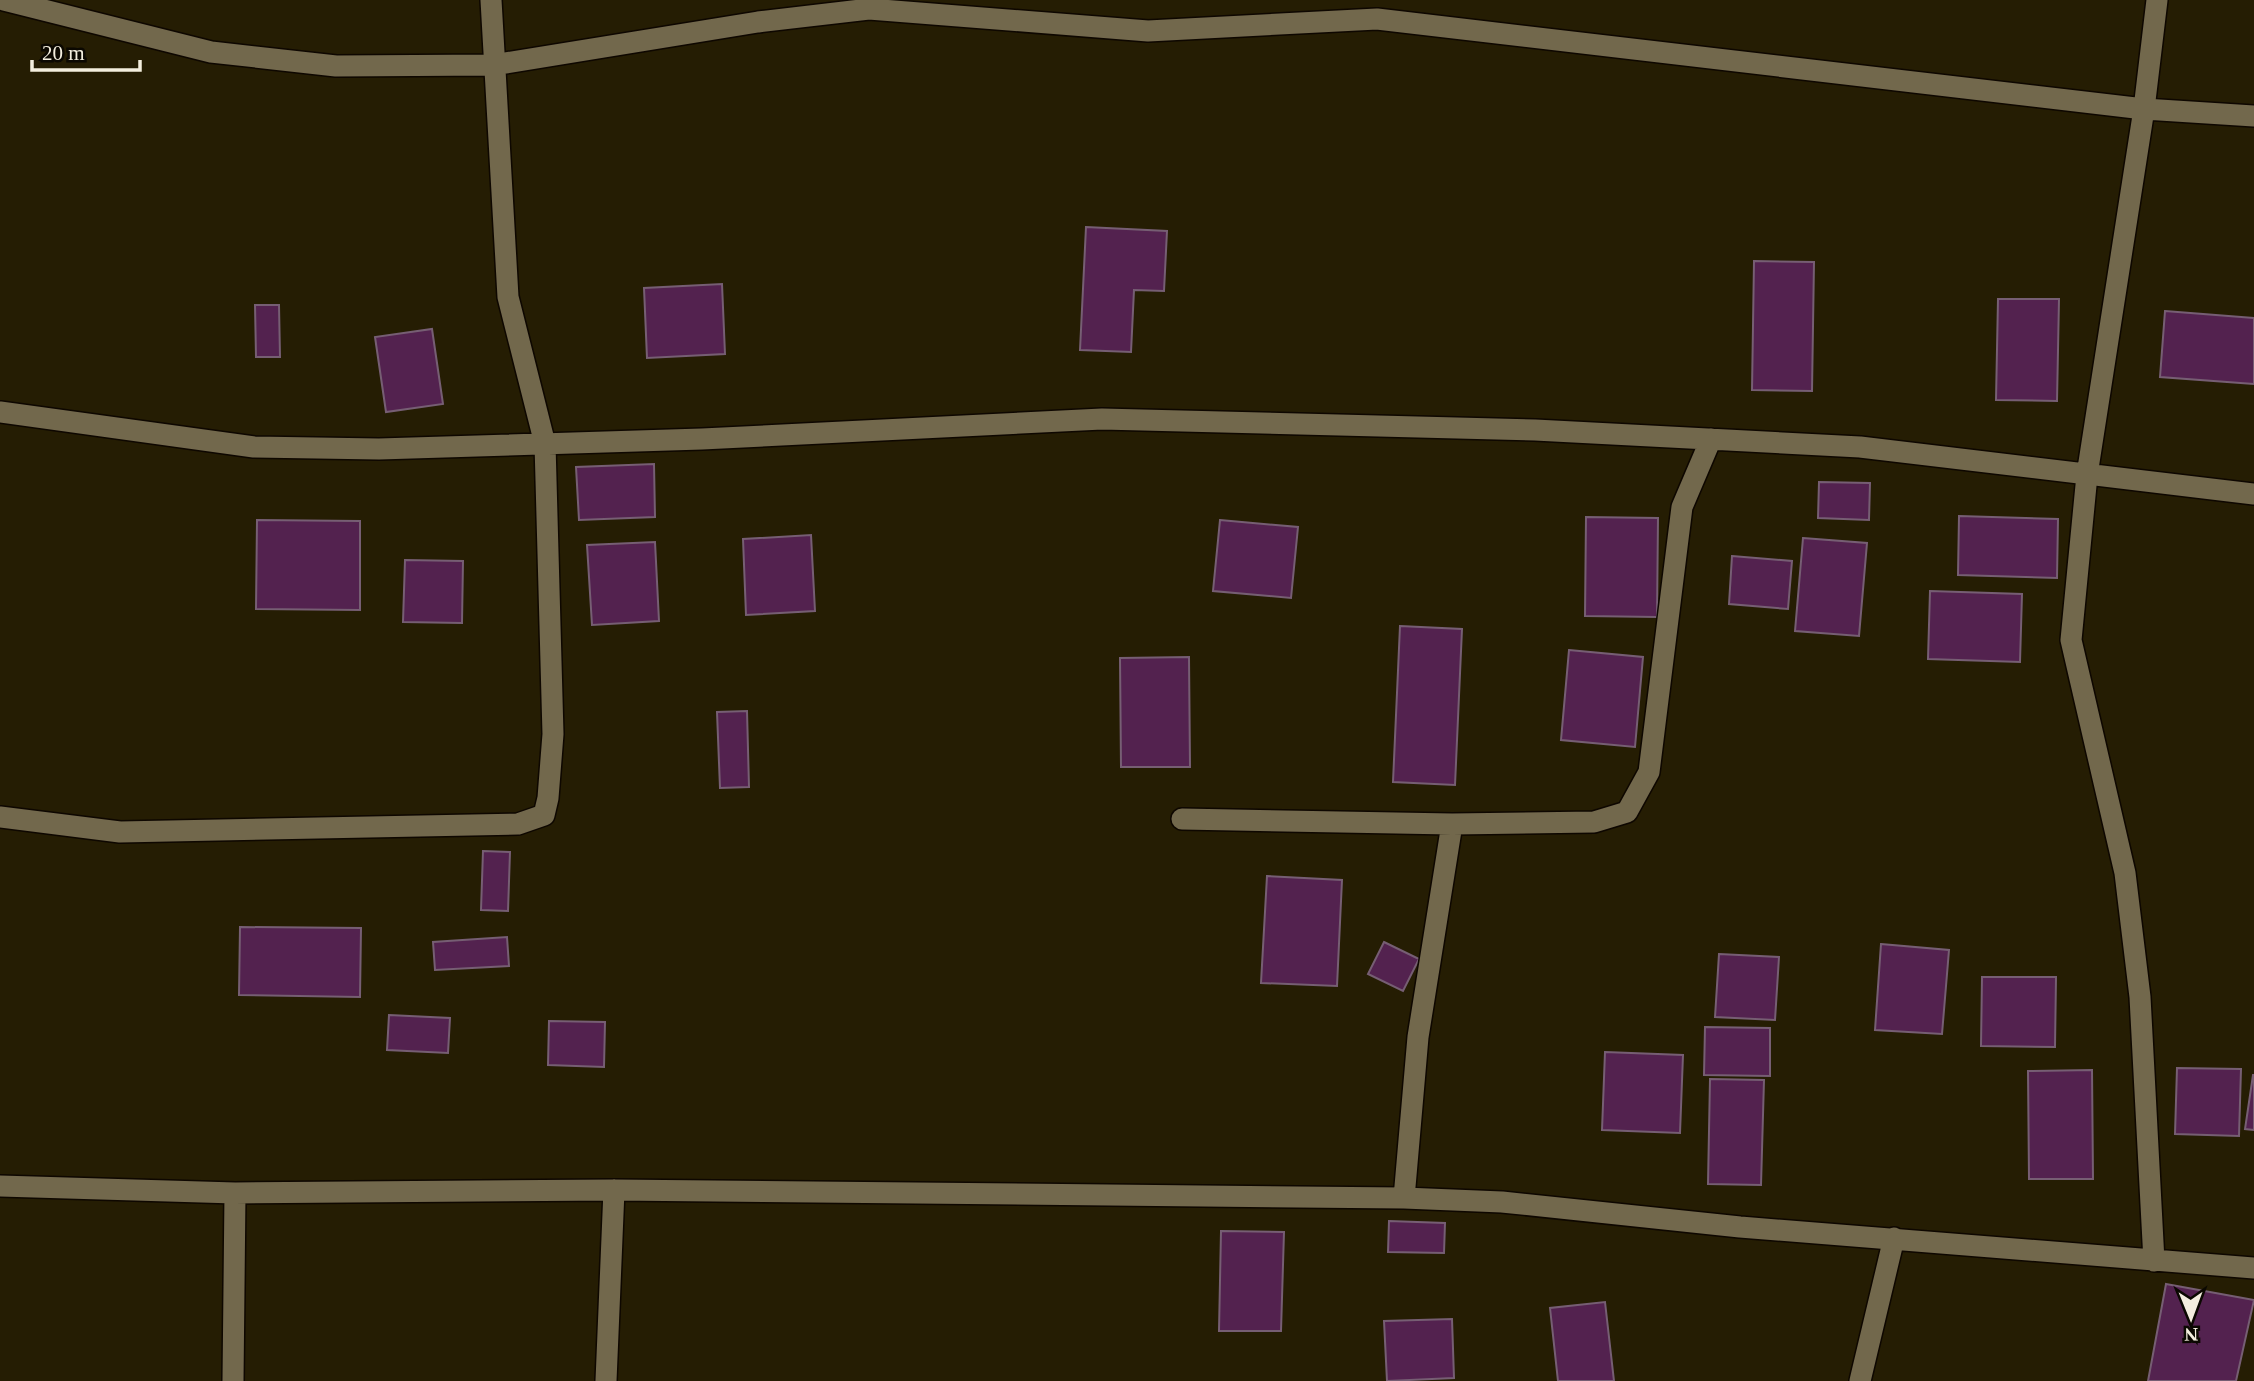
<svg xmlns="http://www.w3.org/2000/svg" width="2254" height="1381" font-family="Georgia,serif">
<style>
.building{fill:#53224f;stroke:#765e73;stroke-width:2}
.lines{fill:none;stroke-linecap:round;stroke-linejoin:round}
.minor-casing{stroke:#0e0700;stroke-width:24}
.minor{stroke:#72684c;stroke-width:21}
</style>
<rect width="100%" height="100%" fill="#251d03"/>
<path class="building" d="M1086,227L1167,231L1164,291L1134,290L1131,352L1080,350Z
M1754,261L1814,262L1812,391L1752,390Z
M722,284L725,354L647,358L644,288Z
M1998,299H2059L2057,401L1996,400Z
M255,305H279L280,357H256Z
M2165,311L2254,318V384L2160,377Z
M432,329L443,404L386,412L375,337Z
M654,464L655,517L579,520L576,467Z
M1819,482L1870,483L1869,520L1818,518Z
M1959,516L2058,519L2057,578L1958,575Z
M1586,517L1658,518L1657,617L1585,616Z
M257,520L360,521V610L256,609Z
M1220,520L1298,527L1291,598L1213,591Z
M811,535L815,611L746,615L743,539Z
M1803,538L1867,543L1859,636L1795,631Z
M655,542L659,621L592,625L587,545Z
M1732,556L1792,561L1788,609L1729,604Z
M405,560L463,561L462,623L403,622Z
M1930,591L2022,594L2020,662L1928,659Z
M1400,626L1462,629L1455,785L1393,782Z
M1569,650L1643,657L1635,747L1561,740Z
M1189,657L1190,767H1121L1120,658Z
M747,711L749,787L720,788L717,712Z
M483,851L510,852L508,911L481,910Z
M1267,876L1342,880L1337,986L1261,983Z
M240,927L361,928L360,997L239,995Z
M507,937L509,966L435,970L433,942Z
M1384,942L1419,959L1403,991L1368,974Z
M1881,944L1949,950L1942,1034L1875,1030Z
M1719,954L1779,957L1775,1020L1715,1017Z
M1982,977H2056L2055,1047L1981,1046Z
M389,1015L450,1018L448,1053L387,1050Z
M549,1021L605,1022L604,1067L548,1065Z
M1705,1027L1770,1028V1076L1704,1075Z
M1605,1052L1683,1055L1680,1133L1602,1130Z
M2177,1068L2241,1069L2239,1136L2175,1134Z
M2092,1070L2093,1179H2029L2028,1071Z
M2253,1075H2254V1130L2245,1129Z
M1710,1079L1764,1080L1761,1185L1708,1184Z
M1389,1221L1445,1223L1444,1253L1388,1252Z
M1221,1231L1284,1232L1281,1331H1219Z
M2166,1284L2254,1300L2236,1381H2148Z
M1605,1302L1614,1381H1558L1550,1308Z
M1452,1319L1454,1378L1387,1381L1384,1321Z"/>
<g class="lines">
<defs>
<path id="minor" d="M4,0L211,52L336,66L493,65L758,22L869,9L1148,31L1377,19L2144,109L2254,116
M0,412L254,447L379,449L702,439L1102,419L1535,430L1860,447L2254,494
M0,817L120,832L518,824L544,815L548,798L553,734L545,444L508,297L491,0
M1182,819L1452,824L1594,822L1627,812L1649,772L1682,507L1711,439
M0,1186L235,1193L614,1190L1404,1198L1502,1202L1740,1227L2254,1268
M1404,1198L1418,1037L1452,824
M2154,1261L2140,997L2125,873L2071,640L2087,475L2144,109L2157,0
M233,1381L235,1193
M606,1381L614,1190
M1860,1381L1894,1238"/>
</defs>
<use href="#minor" class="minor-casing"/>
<use href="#minor" class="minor"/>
</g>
<g transform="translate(2191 1318) rotate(179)" stroke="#0b0801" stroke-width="5" paint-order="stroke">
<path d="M0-5L12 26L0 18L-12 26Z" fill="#f3eede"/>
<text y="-10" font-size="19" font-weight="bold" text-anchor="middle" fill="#f3eede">N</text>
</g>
<path d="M32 60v10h108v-10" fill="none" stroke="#f3eede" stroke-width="3.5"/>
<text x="42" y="60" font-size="21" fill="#f3eede" stroke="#0b0801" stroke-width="5" paint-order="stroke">20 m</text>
</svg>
